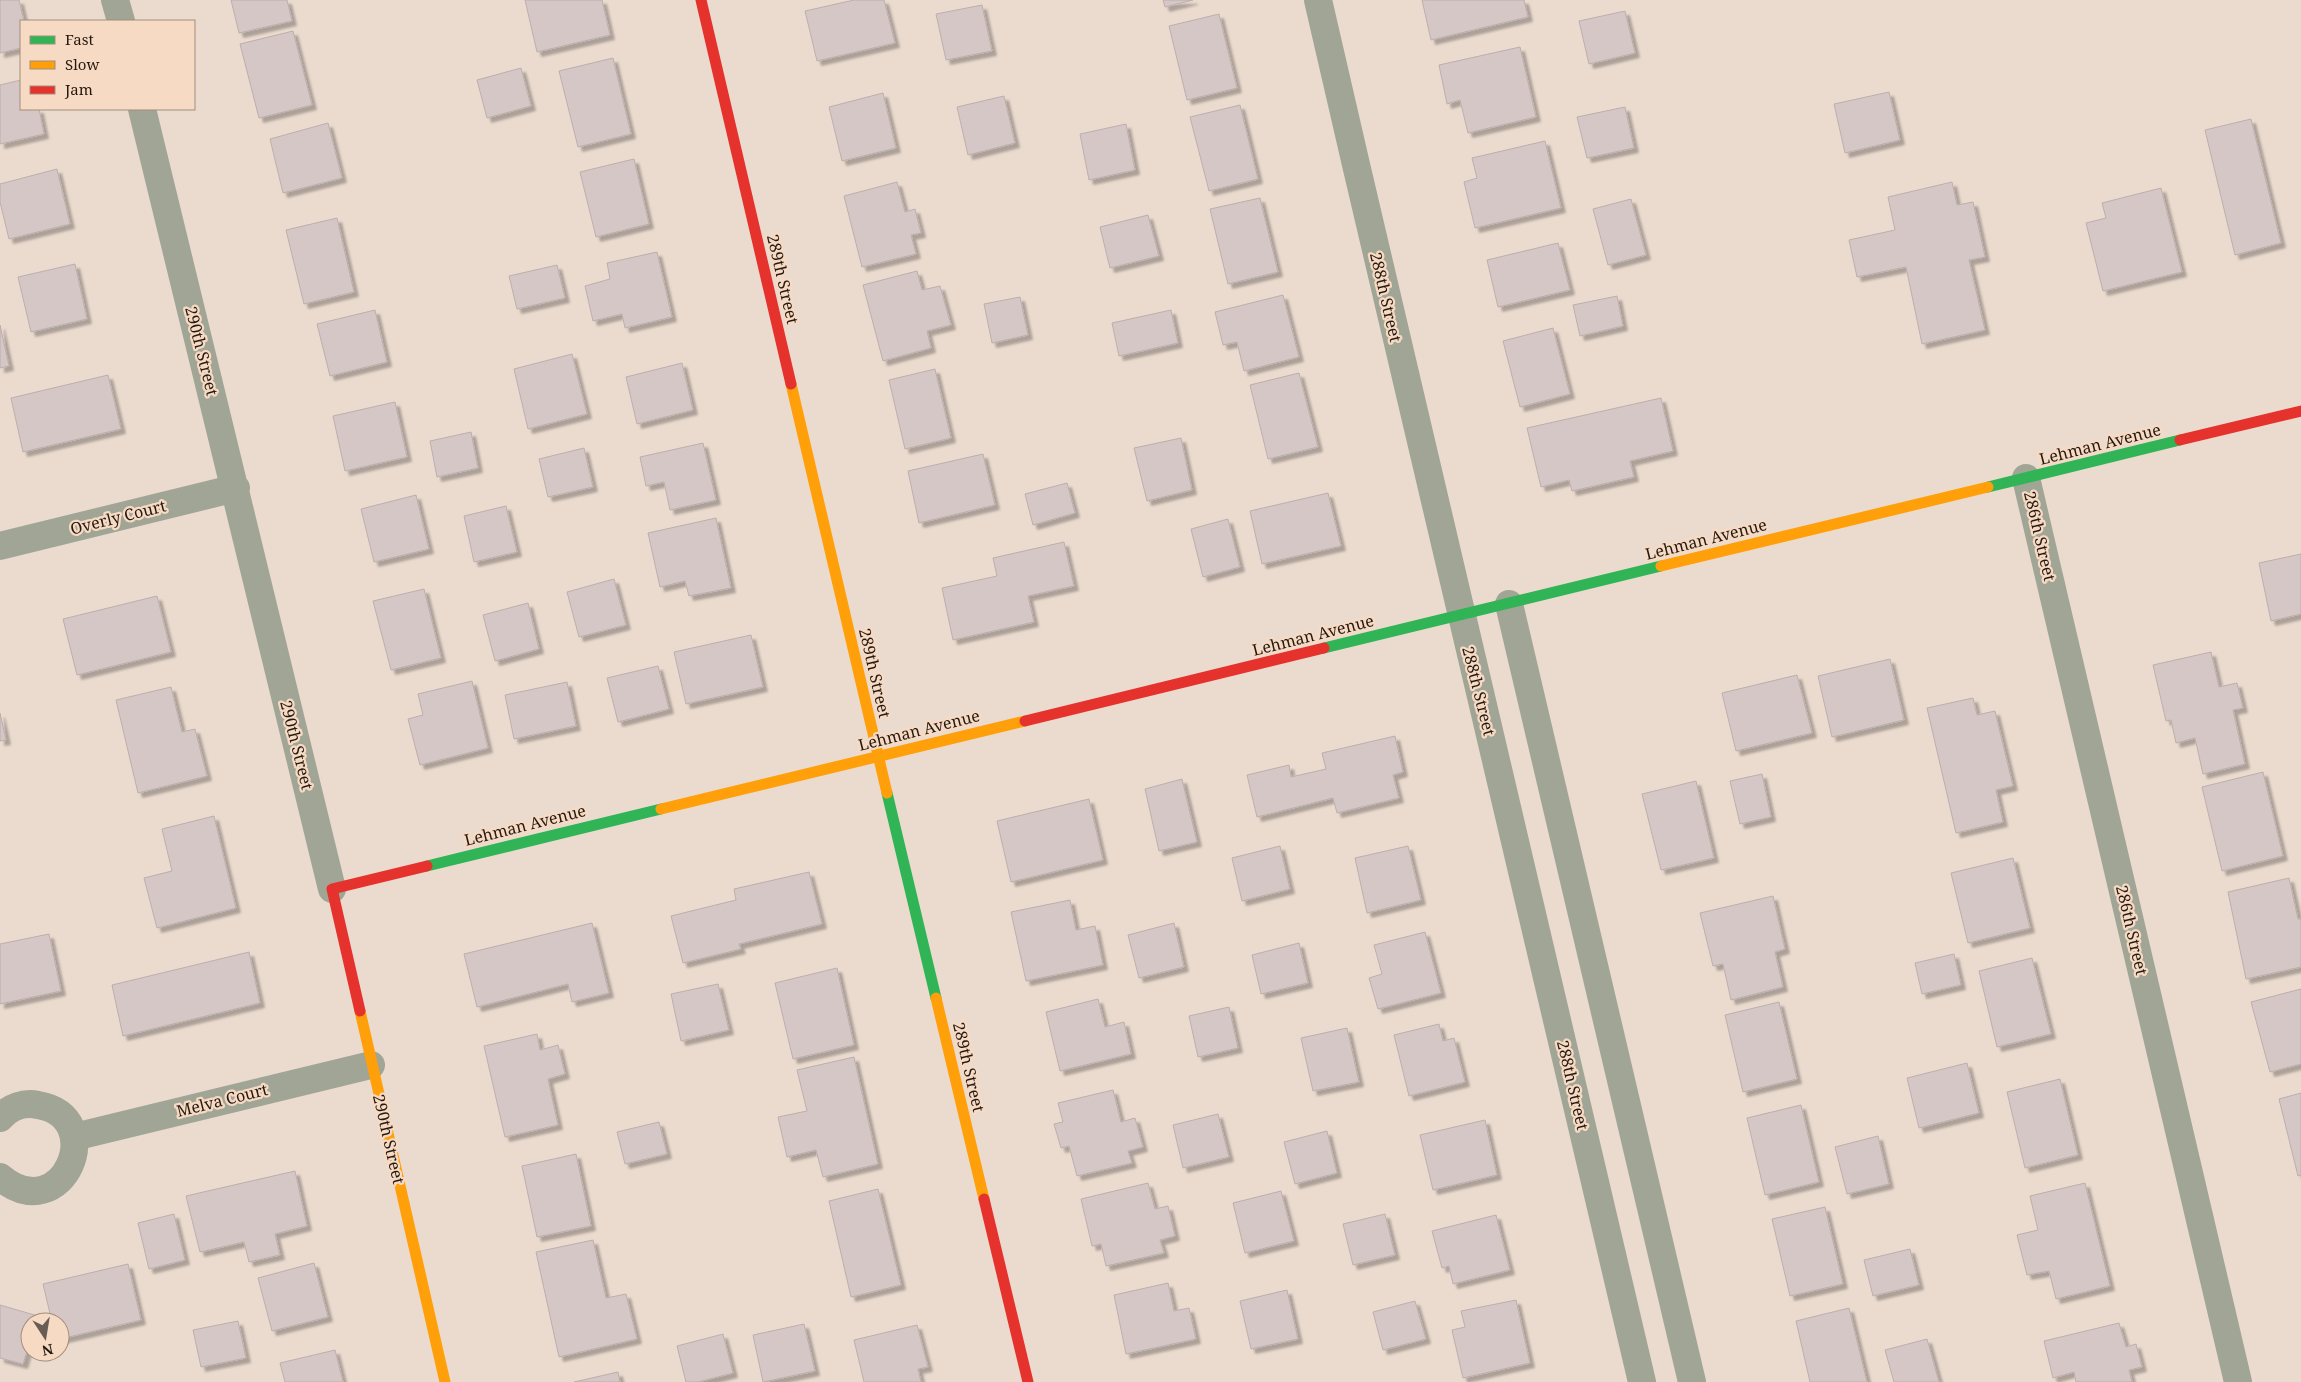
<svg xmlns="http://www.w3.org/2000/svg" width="2301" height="1382" font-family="'Noto Serif',serif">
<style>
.building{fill:#d4c7c5;stroke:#bcaeac;filter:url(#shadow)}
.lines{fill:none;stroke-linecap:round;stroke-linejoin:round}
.street{stroke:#a1a595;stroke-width:28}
.fast{stroke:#30b455;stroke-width:11}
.slow{stroke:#ff9f0a;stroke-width:11}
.jam{stroke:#e5322d;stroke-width:11}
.labels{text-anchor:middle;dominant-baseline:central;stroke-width:4.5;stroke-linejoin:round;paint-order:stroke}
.street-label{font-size:16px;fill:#231910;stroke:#f7dac3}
</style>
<defs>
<filter id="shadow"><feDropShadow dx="4.5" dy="4.5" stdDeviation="1" flood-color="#0004"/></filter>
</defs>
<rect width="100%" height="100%" fill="#ebdbcf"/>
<path class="building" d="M0,0H19L24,21H21V48L0,53Z
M231,0H287L292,21L239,33Z
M525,0H602L610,35L537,52Z
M854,0H884L895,43L817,61L805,11Z
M1163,0H1193L1165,7Z
M1422,0H1524L1528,17L1431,40Z
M982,5L992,51L946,60L936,14Z
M1625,11L1635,53L1589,64L1579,21Z
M1219,14L1237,88L1187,100L1169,26Z
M293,31L312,105L259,118L240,44Z
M1520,47L1536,117L1468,133L1460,100L1447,104L1439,65Z
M613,58L631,134L578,147L559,71Z
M521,68L531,106L487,118L477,80Z
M21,80V109H39L44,134L0,144V85Z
M1889,92L1900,140L1845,153L1834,104Z
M883,93L896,148L842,161L829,107Z
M1004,96L1015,143L968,155L957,107Z
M1240,105L1258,179L1209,191L1190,117Z
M1625,107L1634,148L1587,158L1577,117Z
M2251,119L2281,243L2235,255L2205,130Z
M328,123L342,178L283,193L270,139Z
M1126,124L1135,170L1089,180L1080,134Z
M1545,141L1561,208L1475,228L1464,182L1477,178L1472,158Z
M634,159L649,224L596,237L580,172Z
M57,169L70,224L9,239L0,202V184Z
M897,182L905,212L915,209L921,233L911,235L916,254L862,267L844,196Z
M1952,182L1957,205L1973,202L1985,257L1969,260L1985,330L1922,344L1906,267L1857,277L1849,240L1895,230L1888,197Z
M2161,188L2182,272L2103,291L2086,223L2106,218L2102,203Z
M1260,198L1278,272L1228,284L1210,209Z
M1631,199L1646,255L1608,265L1593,209Z
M1148,215L1159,256L1110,268L1100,227Z
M337,218L354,292L304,304L286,230Z
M1558,243L1570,290L1498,307L1487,260Z
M657,252L672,317L625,328L622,314L593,321L585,286L610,279L607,263Z
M75,264L87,319L31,332L18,277Z
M557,265L565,298L517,309L509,276Z
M917,271L922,290L940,286L951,325L927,331L931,348L883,361L863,285Z
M1283,295L1299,357L1244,371L1237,342L1223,345L1215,312Z
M1617,296L1623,326L1580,336L1573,305Z
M1020,297L1028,335L992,343L984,304Z
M375,310L387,362L330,376L317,324Z
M1171,310L1178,343L1119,356L1112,323Z
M0,325L9,366L0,368Z
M1553,328L1570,394L1520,407L1503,341Z
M572,354L587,414L528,429L514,369Z
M682,363L693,410L637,424L626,377Z
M935,369L951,438L905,449L889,380Z
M1299,373L1318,447L1268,459L1250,385Z
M108,375L121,429L23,452L11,398Z
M1661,398L1673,451L1630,461L1634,477L1572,491L1569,480L1541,487L1527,428Z
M395,402L407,457L345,471L333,416Z
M471,432L478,468L437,477L430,441Z
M1181,438L1192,490L1147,501L1134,448Z
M703,443L716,500L670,510L664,482L646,486L640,457Z
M584,448L593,487L548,497L539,459Z
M983,454L995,505L919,523L908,471Z
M1067,483L1075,513L1033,525L1025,494Z
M1328,493L1341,546L1262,564L1250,511Z
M416,495L429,549L374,562L361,509Z
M506,506L517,552L474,562L464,516Z
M716,518L731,588L689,596L685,581L660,587L648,533Z
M1228,519L1240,567L1203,577L1191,529Z
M1064,542L1074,586L1028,596L1034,622L953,640L942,588L997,576L993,558Z
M2301,554V614L2271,621L2259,563Z
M614,579L626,625L579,637L567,592Z
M424,589L441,658L391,670L373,601Z
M157,596L171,652L77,675L63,619Z
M528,603L539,649L495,661L483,615Z
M751,635L763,687L686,704L674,652Z
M2211,652L2219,687L2237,683L2243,708L2233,710L2245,764L2203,774L2195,738L2176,743L2171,720L2166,721L2153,665Z
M1890,659L1904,720L1832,737L1818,676Z
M658,666L669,709L618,722L607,678Z
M1797,675L1812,733L1736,751L1722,693Z
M472,681L488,748L420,765L408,719L423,715L418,694Z
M567,682L576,726L514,739L505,695Z
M171,687L182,732L195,729L207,776L138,793L116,700Z
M1973,698L1977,715L1995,711L2013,786L1996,790L2003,822L1956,833L1927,708Z
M0,713L6,740L0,741Z
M1395,736L1403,772L1393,775L1399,798L1337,813L1333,798L1257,817L1247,775L1289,765L1291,777L1326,769L1322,753Z
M2263,772L2283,856L2222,871L2202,787Z
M1762,774L1771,817L1740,824L1730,781Z
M1182,779L1197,842L1159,851L1145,789Z
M1696,781L1714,858L1661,870L1642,794Z
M1089,799L1103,860L1011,882L997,821Z
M214,816L236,908L157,928L144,878L172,871L162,829Z
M1280,846L1290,889L1242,901L1232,858Z
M1408,846L1421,900L1367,913L1355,858Z
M2013,858L2030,928L1968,943L1951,873Z
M809,872L822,924L739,944L741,949L683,963L671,916L736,900L734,889Z
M2289,878L2298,919H2301V967L2246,979L2228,892Z
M1773,896L1785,949L1775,952L1783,987L1731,1000L1723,964L1713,966L1700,913Z
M1070,900L1076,930L1095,926L1103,965L1026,981L1011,912Z
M592,923L609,993L572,1002L568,984L477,1007L464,954Z
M1174,923L1184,967L1139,978L1128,935Z
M1425,932L1441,993L1378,1009L1369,978L1382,974L1374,945Z
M49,934L61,991L0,1004V944Z
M1299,943L1308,983L1261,994L1252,955Z
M249,952L260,1003L123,1036L112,985Z
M1954,954L1961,985L1922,994L1915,963Z
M2032,958L2051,1034L1997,1047L1979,971Z
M837,968L854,1045L793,1059L775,983Z
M718,984L729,1030L681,1041L671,994Z
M2301,989V1064L2270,1072L2251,1002Z
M1098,999L1105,1027L1124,1022L1131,1054L1060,1071L1046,1012Z
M1779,1002L1797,1079L1743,1092L1725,1015Z
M1229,1007L1238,1048L1198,1057L1189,1016Z
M1439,1024L1443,1041L1454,1038L1465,1082L1409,1096L1394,1035Z
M1347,1028L1359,1082L1313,1091L1301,1038Z
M537,1034L540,1050L558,1045L565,1074L548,1079L558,1125L505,1137L484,1046Z
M854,1057L878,1164L823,1177L816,1150L787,1157L778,1117L807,1111L797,1070Z
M1967,1063L1979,1113L1919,1128L1907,1078Z
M2060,1079L2078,1155L2025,1168L2007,1092Z
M1113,1090L1121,1122L1135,1118L1143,1147L1128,1151L1132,1163L1077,1176L1069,1146L1061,1148L1054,1124L1063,1122L1058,1103Z
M2301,1093V1175L2298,1176L2279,1099Z
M1801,1105L1819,1182L1765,1195L1747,1118Z
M1218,1114L1229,1157L1183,1168L1173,1125Z
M1485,1120L1497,1175L1433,1190L1420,1135Z
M659,1122L667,1154L625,1164L617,1132Z
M1327,1131L1337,1173L1295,1184L1284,1142Z
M1878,1136L1889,1184L1847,1194L1835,1147Z
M576,1154L591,1226L537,1237L522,1166Z
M295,1171L307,1226L275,1234L280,1255L249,1262L244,1242L200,1252L186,1196Z
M1148,1183L1155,1209L1168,1206L1175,1236L1160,1240L1164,1253L1106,1266L1101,1244L1092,1246L1081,1199Z
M2085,1183L2110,1286L2056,1299L2049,1271L2027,1275L2017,1235L2038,1230L2030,1196Z
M878,1189L901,1285L851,1297L829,1201Z
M1281,1191L1294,1241L1245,1253L1233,1203Z
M1825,1207L1843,1284L1790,1296L1772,1219Z
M174,1214L185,1260L149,1269L138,1223Z
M1385,1214L1395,1255L1353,1265L1343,1224Z
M1496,1215L1510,1270L1453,1284L1449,1266L1442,1268L1432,1231Z
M593,1240L606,1298L626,1294L637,1339L559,1357L536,1252Z
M1910,1249L1919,1285L1873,1296L1864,1260Z
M314,1263L328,1317L272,1331L258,1278Z
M128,1264L141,1320L60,1339V1322H52L43,1284Z
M1168,1283L1174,1311L1189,1308L1196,1339L1126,1354L1114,1295Z
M1287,1290L1298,1339L1251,1349L1240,1301Z
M1516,1300L1530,1363L1463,1378L1452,1330L1465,1327L1461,1311Z
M1415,1301L1426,1339L1383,1350L1373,1312Z
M0,1305L38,1316L36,1322H30V1341L23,1364L0,1358Z
M1849,1308L1867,1382H1810L1796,1321Z
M238,1321L246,1358L201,1367L193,1330Z
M2119,1323L2126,1347L2136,1344L2142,1367L2129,1370L2132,1382H2076L2074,1372L2053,1378L2044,1341Z
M804,1324L815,1371L763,1382L753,1335Z
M917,1325L928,1367L918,1369L921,1382H864L854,1340Z
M723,1334L733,1373L698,1382H686L677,1346Z
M1927,1339L1939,1382H1894L1885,1350Z
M335,1350L343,1382H285L280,1363Z
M618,1372L620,1382H574Z"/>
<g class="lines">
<path class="street" d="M115,0L121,21
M1318,0C1424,461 1534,921 1642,1382
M142,109L332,889
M2026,478L2238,1382
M0,546L236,488
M1509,604L1692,1382
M0,1118C10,1107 24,1102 38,1105C110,1117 63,1230 0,1177
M74,1137L371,1065"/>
<path class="fast" d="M1988,487L2180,440
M1324,648L1661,566
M887,793L936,998
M427,866L661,809"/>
<path class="slow" d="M791,384L887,793
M1661,566L1988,487
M661,809L1025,721
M936,998L984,1199
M360,1011L445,1382"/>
<path class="jam" d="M701,0L791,384
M2180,440L2301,411
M1025,721L1324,648
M360,1011L332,889L427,866
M984,1199L1028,1382"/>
</g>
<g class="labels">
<g class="street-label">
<text transform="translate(783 279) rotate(77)">289th Street</text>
<text transform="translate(1386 297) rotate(77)">288th Street</text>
<text transform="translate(202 351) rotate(76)">290th Street</text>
<text transform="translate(2100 444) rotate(-14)">Lehman Avenue</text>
<text transform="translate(118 517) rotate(-14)">Overly Court</text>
<text transform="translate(2040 536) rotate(77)">286th Street</text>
<text transform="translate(1706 539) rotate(-14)">Lehman Avenue</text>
<text transform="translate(1313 635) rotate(-14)">Lehman Avenue</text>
<text transform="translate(875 673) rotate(77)">289th Street</text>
<text transform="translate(1479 691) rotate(76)">288th Street</text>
<text transform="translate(919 730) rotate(-14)">Lehman Avenue</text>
<text transform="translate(297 745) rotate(76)">290th Street</text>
<text transform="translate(525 825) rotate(-14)">Lehman Avenue</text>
<text transform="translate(2132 930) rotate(77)">286th Street</text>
<text transform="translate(969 1067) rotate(77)">289th Street</text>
<text transform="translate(1573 1085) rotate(77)">288th Street</text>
<text transform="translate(222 1100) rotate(-14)">Melva Court</text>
<text transform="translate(389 1139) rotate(77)">290th Street</text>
</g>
</g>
<rect x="20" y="20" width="175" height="90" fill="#f7dac3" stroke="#a28d7b"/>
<rect x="30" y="36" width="25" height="8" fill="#30b455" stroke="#a28d7b"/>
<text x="65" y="45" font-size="15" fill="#231910">Fast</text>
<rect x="30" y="61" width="25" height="8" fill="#ff9f0a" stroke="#a28d7b"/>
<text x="65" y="70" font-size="15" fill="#231910">Slow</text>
<rect x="30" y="86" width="25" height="8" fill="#e5322d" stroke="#a28d7b"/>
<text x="65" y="95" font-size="15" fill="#231910">Jam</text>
<g transform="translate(45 1337) rotate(168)"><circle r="24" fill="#f7dac3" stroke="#a28d7b"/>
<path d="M0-4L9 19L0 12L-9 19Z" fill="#695d53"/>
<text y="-8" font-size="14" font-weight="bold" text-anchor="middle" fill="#231910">N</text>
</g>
</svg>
